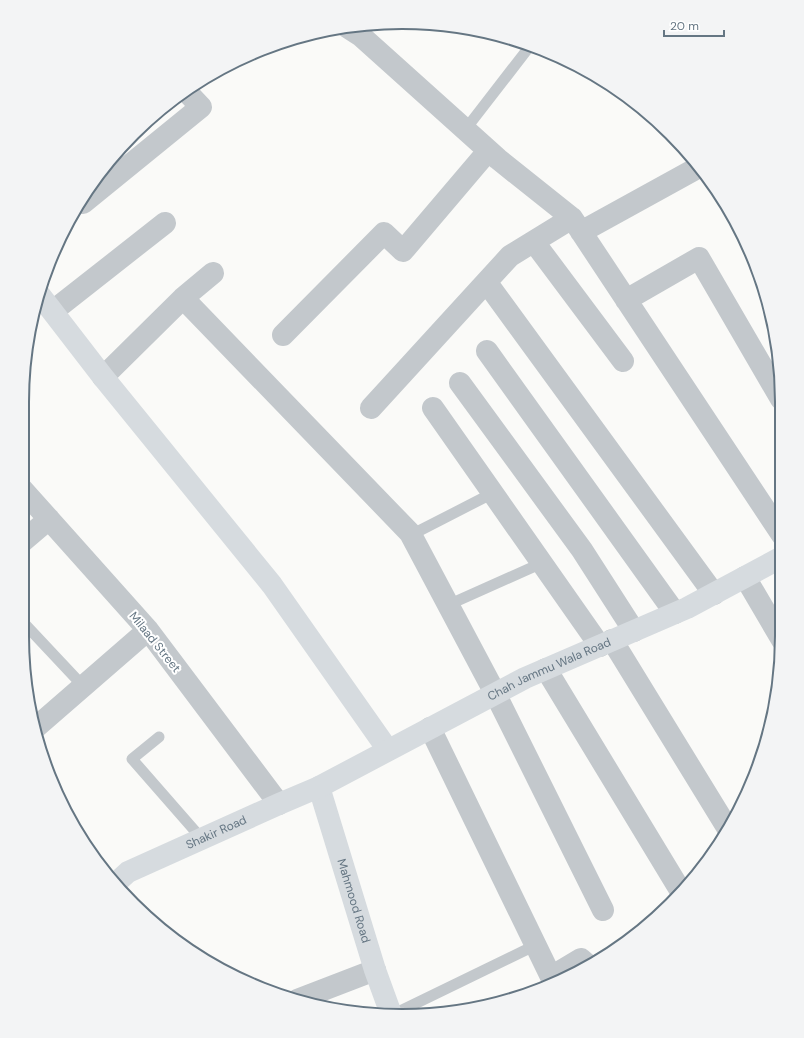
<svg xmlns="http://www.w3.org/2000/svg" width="804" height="1038" font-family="'DM Sans',sans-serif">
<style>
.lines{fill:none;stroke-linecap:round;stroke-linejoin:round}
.lane{stroke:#c3c8cc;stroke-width:11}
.street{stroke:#c3c8cc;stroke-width:22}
.secondary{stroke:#d6dbdf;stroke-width:22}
.labels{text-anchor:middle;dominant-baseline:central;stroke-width:4;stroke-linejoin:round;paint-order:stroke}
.street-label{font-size:12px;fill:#657683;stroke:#fff}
.rim{fill:none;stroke:#657683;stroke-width:2}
</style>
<rect width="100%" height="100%" fill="#fafaf8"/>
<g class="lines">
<path class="lane" d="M465,130L530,46
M411,535L493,493
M448,605L542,563
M22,621L83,686
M159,737L132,759L202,839
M392,1015L536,945"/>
<path class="street" d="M347,27L361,36L498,159L572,218L782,535
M83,203L201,107L186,91
M581,232L699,167
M534,242L623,361
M487,283L714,594
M183,298L410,533L495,693L603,910
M626,300L699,258L781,399
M53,311L165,223
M283,335L384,233L403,251L488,151
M487,351L675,613
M103,377L183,298L213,273
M460,383L582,550L634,631
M371,408L510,256L572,218
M433,408L600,646
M22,489L148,630L279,804
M22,542L49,519
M745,577L782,640
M612,640L728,829
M546,669L680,890
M430,728L553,981
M34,729L148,630
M551,977L581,959L589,966
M297,1000L375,970"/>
<g class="secondary">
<path d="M39,294L103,377L272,585L388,750"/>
<path id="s1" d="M319,787L375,970L391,1014"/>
<path id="s2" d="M116,883L128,872L279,804L319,787L525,678L687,608L782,557"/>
</g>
</g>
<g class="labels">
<g class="street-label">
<text transform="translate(155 642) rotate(51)">Milaad Street</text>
<text stroke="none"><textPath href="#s2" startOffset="484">Chah Jammu Wala Road</textPath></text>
<text stroke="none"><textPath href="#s2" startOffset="113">Shakir Road</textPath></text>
<text stroke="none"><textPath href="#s1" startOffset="119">Mahmood Road</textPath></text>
</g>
</g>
<path d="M0 0H804V1038H0ZM402 29H402A373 373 0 0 1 775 402V636A373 373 0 0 1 402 1009H402A373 373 0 0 1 29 636V402A373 373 0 0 1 402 29Z" fill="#f3f4f5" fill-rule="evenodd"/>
<path class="rim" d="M402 29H402A373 373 0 0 1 775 402V636A373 373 0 0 1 402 1009H402A373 373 0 0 1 29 636V402A373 373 0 0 1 402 29Z"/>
<path d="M664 30v6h60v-6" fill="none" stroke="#657683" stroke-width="2"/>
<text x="670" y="30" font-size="12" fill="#657683" stroke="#ffffff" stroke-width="3" paint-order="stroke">20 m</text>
</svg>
